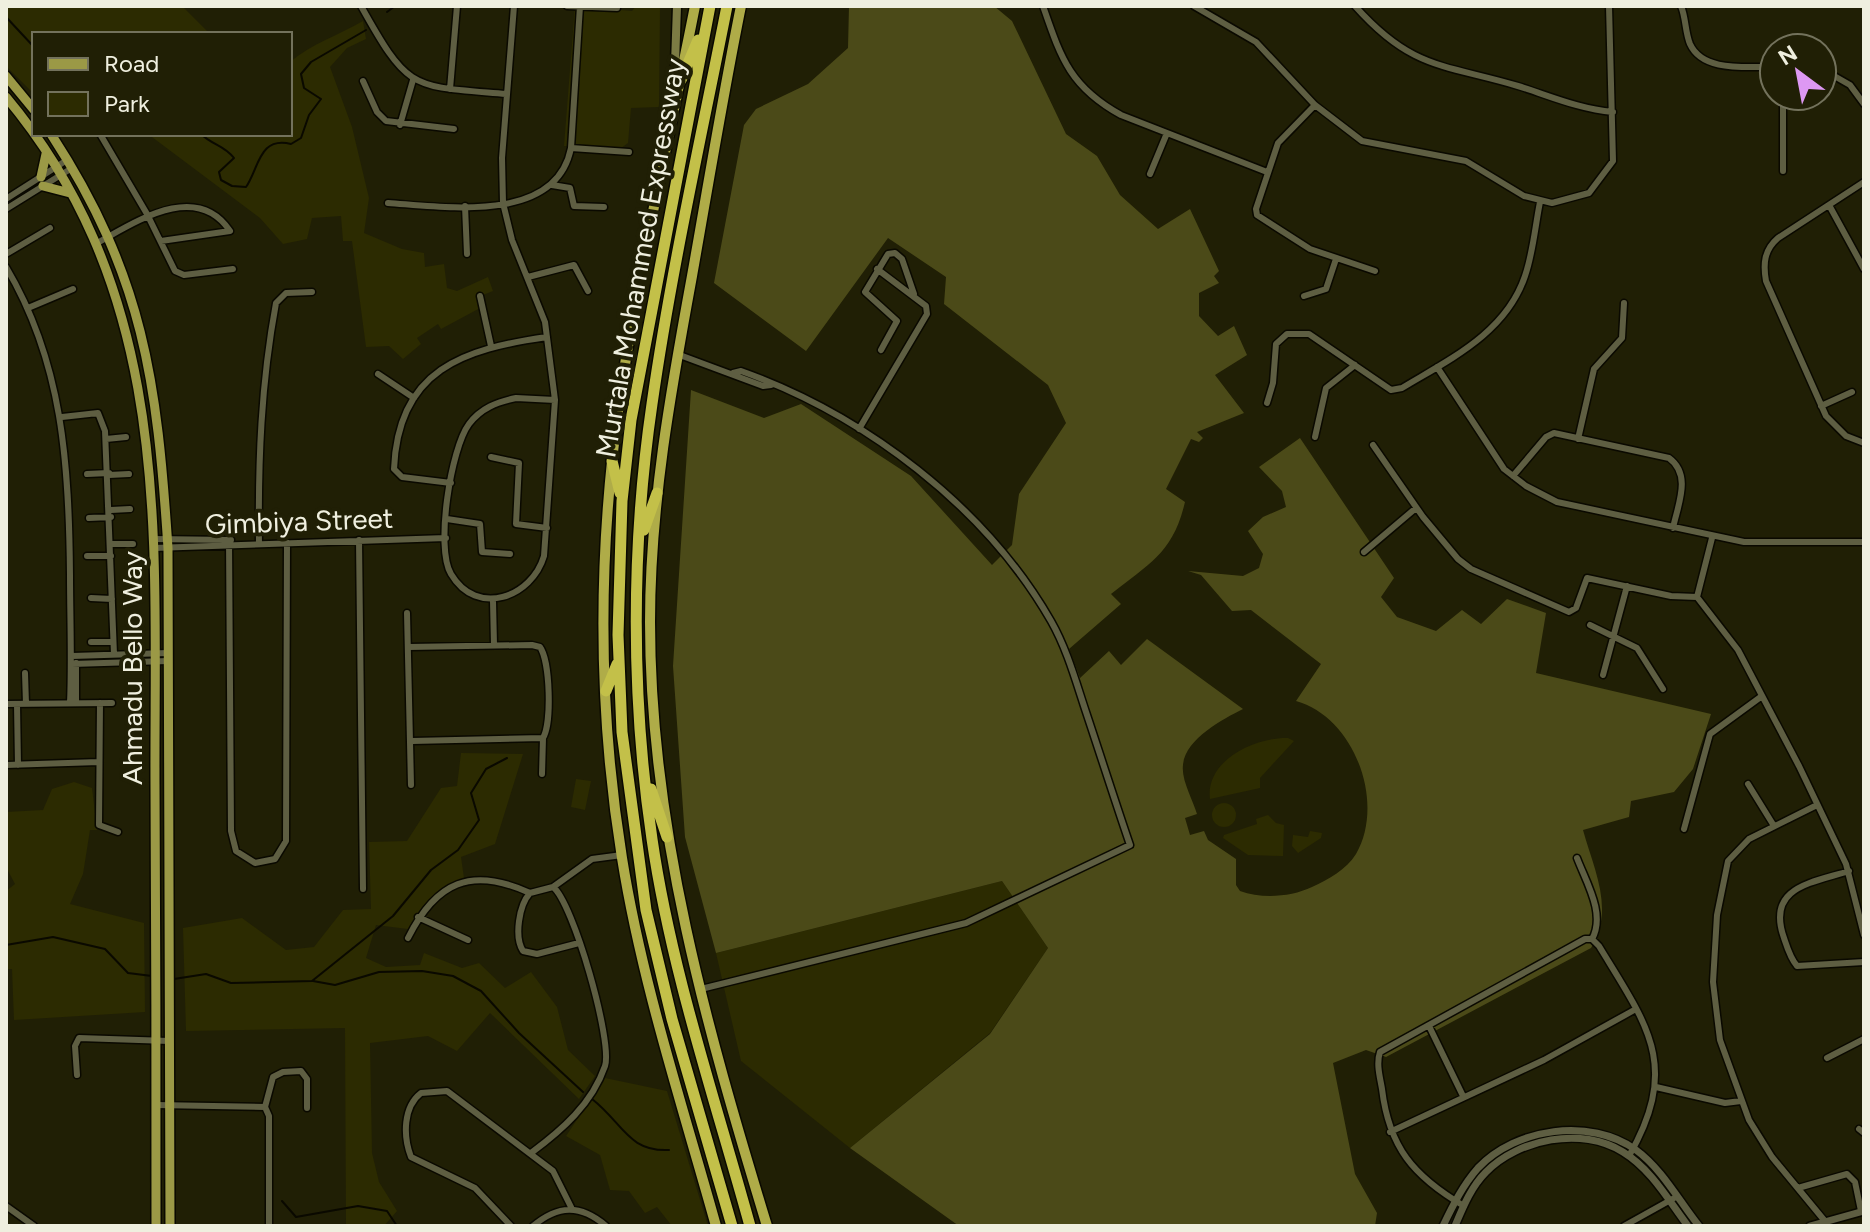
<svg xmlns="http://www.w3.org/2000/svg" width="1870" height="1232" font-family="Figtree,sans-serif">
<style>
.green{fill:#2c2b01}
.forest{fill:#4b4a18}
.lines{fill:none;stroke-linecap:round;stroke-linejoin:round}
.stream{stroke:#0a0900;stroke-width:2}
.minor-casing{stroke:#0a0900;stroke-width:9}
.tertiary-casing{stroke:#0a0900;stroke-width:10}
.secondary-casing{stroke:#0a0900;stroke-width:11}
.primary-casing{stroke:#0a0900;stroke-width:12}
.trunk-casing{stroke:#0a0900;stroke-width:13}
.motorway-casing{stroke:#0a0900;stroke-width:14}
.minor{stroke:#5e5e42;stroke-width:6}
.tertiary{stroke:#5e5e42;stroke-width:7}
.secondary{stroke:#7c7b44;stroke-width:8}
.primary{stroke:#9b9946;stroke-width:9}
.trunk{stroke:#afac48;stroke-width:10}
.motorway{stroke:#c3c049;stroke-width:11}
.labels{text-anchor:middle;dominant-baseline:central;stroke-width:8;stroke-linejoin:round;paint-order:stroke}
.street-label{font-size:28px;fill:#efefdf;stroke:#201f05}
</style>
<rect width="100%" height="100%" fill="#201f05"/>
<path class="green" d="M6,6H182L210,34H34V94L6,66Z
M575,6L632,11L636,6H660L659,107L631,108L628,143L621,148L564,146Z
M363,21L366,39L347,48L330,67L352,127L369,198L364,233L402,249L424,253L425,267L444,264L447,288L457,291L488,277L493,291L483,295L482,307L441,329L438,324L417,338L421,344L403,359L389,346L366,347L352,241H343L341,216L312,218L307,239L283,244L260,218L148,134H290V62C311,44 339,35 363,21Z
M1288,738L1294,741L1260,778V788L1210,799C1205,760 1256,737 1288,738Z
M461,753L523,754L495,844L461,857L464,878C436,888 423,904 408,929L376,925L366,958L386,967L420,965L424,953L462,968L479,963L505,988L531,972L557,1007L568,1050L595,1076L579,1099L490,1013L457,1051L428,1036L370,1043L372,1153L379,1182L397,1211L384,1226H346L345,1028L186,1031L183,928L242,918L286,950L314,947L343,910L371,909L369,842L407,841L441,788L457,786Z
M576,779L591,781L585,810L571,807Z
M74,782L92,788L97,830H90L83,874L70,904L144,923L145,1012L14,1020L12,969H6V891L15,884L6,867V812L43,810L52,789Z
M1212 815a12 12 0 1 1 24 0a12 12 0 1 1-24 0Z
M1268,815L1276,823L1284,825L1283,856L1248,855L1223,838L1224,835L1257,824L1256,819Z
M1310,831L1322,833L1321,838L1298,853L1292,846L1293,835L1308,837Z
M1002,881L1048,948L990,1033L850,1148L741,1061L716,953Z
M605,1078L667,1091L708,1226H672L657,1207L645,1213L629,1191L610,1190L600,1155L566,1136Z"/>
<path class="forest" d="M849,6H994L1012,21L1066,134L1097,156L1120,195L1158,229L1190,209L1219,271L1214,276L1219,283L1199,293V316L1218,336L1234,326L1247,355L1215,375L1244,413L1197,432L1203,438L1199,442L1191,439L1166,489L1185,502C1173,553 1150,563 1111,594L1121,604L1069,649L1080,678L1109,651L1121,665L1147,639L1243,709C1223,719 1185,739 1183,765C1181,780 1193,800 1197,814L1185,818L1190,835L1204,831L1208,840L1236,859V885L1240,891C1262,899 1291,897 1312,887C1329,879 1346,870 1356,854C1386,802 1354,717 1296,701L1321,664L1251,610L1232,611L1201,575L1188,571L1243,576L1259,568L1263,554L1248,531L1263,517L1286,507L1282,491L1259,467L1300,438L1394,578L1381,597L1397,617L1436,631L1462,610L1481,624L1507,599L1546,613L1536,673L1711,714L1693,769L1674,792L1631,801L1629,817L1583,830C1594,870 1615,910 1591,948L1386,1057L1366,1050L1333,1063L1355,1174L1377,1213L1375,1226H959L850,1148L990,1034L1048,948L1002,881L716,953L685,837L673,666L691,390L764,418L801,404L911,476L992,565L1012,545L1019,494L1066,423L1048,385L944,304L946,277L888,238L806,351L714,283L744,125L756,109L808,84L848,48Z"/>
<g class="lines">
<path class="stream" d="M387,12L395,6
M6,17L34,47
M201,134C212,145 224,145 234,158L219,172L221,180L232,186L246,187C259,168 259,136 291,144L301,138L309,115L321,99L304,88L301,74L311,62L366,30
M6,945L53,937L105,949L128,973L152,976
M174,979L206,974L231,983L312,981L393,916L431,870L458,850L479,820L471,793L486,769L507,758
M313,981L335,985L379,972L422,971L453,976L481,991L519,1033L583,1092
M592,1099C623,1123 628,1152 669,1150
M282,1201L296,1217L358,1206L387,1211L397,1226"/>
<defs>
<path id="minor" d="M361,6C409,92 411,86 506,94
M514,6L502,158L503,203L512,240L545,322L555,400
M567,6L617,8
M1043,6C1061,58 1070,87 1121,115L1267,172
M1194,6L1256,42L1315,105L1362,141L1466,161L1524,196L1552,203L1589,193L1613,161L1609,6
M1355,6C1412,70 1444,64 1518,86C1550,96 1579,109 1613,112
M1681,6C1686,18 1685,32 1690,44C1703,73 1748,66 1774,67
M1822,69L1850,85L1864,104
M363,81L377,112L386,121L454,129
M450,89L457,6
M1315,105L1278,143L1256,209L1257,215L1310,249L1375,271
M400,125L413,80
M100,134L147,214L175,271L184,275L233,269
M571,148L629,152
M1783,171V96
M1150,174L1167,133
M1864,182L1778,238C1764,250 1763,264 1766,281L1826,416L1846,436L1864,443
M552,185L570,188L574,206L604,207
M6,199L67,160
M388,203C446,207 556,224 571,148L580,6
M1829,205L1864,269
M465,206L467,254
M6,209L72,168
M97,243C134,223 196,180 230,231L161,241
M6,254L50,228
M6,267C63,363 69,465 70,575C70,618 72,660 70,703
M528,277L574,265L588,291
M480,296L491,346
M1304,296L1326,289L1336,259
M28,308L73,289
M881,350L897,321L865,292L888,254L895,253L902,259L914,294
M677,354L763,386L771,385
M1437,367L1504,469L1526,486L1557,502L1744,542H1864
M378,374L414,398
M516,398L555,400L544,556C532,597 477,618 451,574C435,548 451,448 469,424C481,408 497,402 516,398Z
M1267,403L1273,383L1276,344L1287,334H1309L1391,390L1402,388C1450,359 1506,333 1525,276C1533,253 1535,227 1540,202
M1821,406L1852,392
M62,417L98,413L105,431L114,654
M859,429L927,314L926,306L877,269
M1315,437L1326,388L1355,365
M106,439L126,437
M1578,439L1594,369L1622,338L1624,303
M1373,445L1423,517L1458,559L1471,569L1569,612L1576,608L1587,578L1671,596L1697,597
M491,457L519,463L516,524L547,528
M87,474L109,473
M109,475L129,474
M1513,476L1546,437L1554,433L1669,458C1692,475 1678,504 1673,528
M451,483L402,477L394,469C398,369 464,349 547,337
M111,510L130,509
M89,518L111,517
M447,519L480,524L482,552L510,554
M1712,538L1697,597L1738,650L1799,766L1846,864L1864,935
M153,539L231,540
M229,539L231,831L236,851L255,863L275,859L286,841L287,543
M359,540L363,889
M111,544H133
M259,544C258,461 261,384 276,303L286,293L312,292
M154,548L446,538
M1364,552L1416,508
M87,556H111
M91,598L112,599
M493,601L494,645
M407,613L411,785
M1590,625L1637,648L1663,689
M91,642H113
M409,647L532,645L540,647C550,661 552,723 543,738L412,741
M72,656L168,653
M72,664L168,661
M25,673L26,704
M1603,675L1627,586
M76,703V663
M100,703L99,825L118,832
M6,704L112,703
M17,704L18,765
M6,765L99,762
M542,774L543,738
M1748,784L1774,826
M1817,805L1749,839L1728,861L1717,915L1713,982L1720,1040L1749,1120L1772,1157L1824,1220
M1684,829L1710,734L1762,696
M1577,858C1586,882 1606,914 1592,939
M1849,871C1811,883 1766,887 1784,938C1787,947 1790,958 1797,966L1864,962
M553,887L592,859L622,855
M418,917L468,940
M408,938C436,882 471,866 530,893
M701,989L966,923L1130,845C1115,801 1101,757 1086,712C1076,682 1067,649 1051,621C985,506 864,415 741,371L733,373
M1429,1026L1463,1096
M1827,1058L1864,1039
M77,1075L75,1046L79,1038L169,1041
M1656,1087L1725,1103L1741,1101
M156,1105L265,1107L269,1116V1226
M265,1107L273,1077L283,1072L301,1071L307,1079V1108
M1859,1129L1864,1133
M1390,1132L1544,1060L1636,1009
M531,1153C562,1130 592,1104 605,1066C613,1042 573,902 553,887L530,893C519,905 514,937 523,951L537,954L579,943
M1798,1188L1847,1174L1855,1182L1861,1211
M6,1206L34,1226
M1464,1206C1413,1176 1389,1147 1382,1089C1380,1077 1376,1064 1380,1052L1585,939H1592L1599,946C1647,1025 1681,1065 1629,1156
M511,1226L475,1188L411,1157C403,1136 403,1107 421,1093L447,1091L553,1171L571,1207
M533,1226C558,1205 580,1204 606,1226
M1624,1226L1676,1197"/>
<path id="tertiary" d="M1443,1226C1453,1205 1463,1185 1478,1168C1516,1128 1590,1117 1636,1150C1662,1169 1679,1201 1699,1226
M1455,1226C1463,1207 1471,1187 1486,1172C1518,1139 1582,1126 1623,1152C1651,1169 1669,1201 1688,1226
M1810,1226L1864,1211"/>
<path id="secondary" d="M674,93L677,6"/>
<path id="primary" d="M6,76L34,110
M6,97C175,299 154,538 155,784C156,931 156,1079 156,1226
M51,134C144,277 157,381 168,548L170,1226
M41,177L46,154
M43,186L70,193"/>
<path id="trunk" d="M695,6C669,138 638,271 619,404C598,554 598,709 622,858C642,983 682,1104 716,1226
M741,6C723,95 708,186 692,276C671,390 650,505 650,622C650,830 707,1029 767,1226"/>
<path id="motorway" d="M710,6L631,420L622,501L618,635L622,732L646,910L672,1019L732,1226
M727,6C701,138 671,271 652,404C631,547 631,697 652,839C671,970 715,1099 750,1226
M681,80L698,40
M612,461L620,493
M644,530L657,493
M606,691L617,664
M651,789L667,837"/>
</defs>
<use href="#minor" class="minor-casing"/>
<use href="#tertiary" class="tertiary-casing"/>
<use href="#secondary" class="secondary-casing"/>
<use href="#primary" class="primary-casing"/>
<use href="#trunk" class="trunk-casing"/>
<use href="#motorway" class="motorway-casing"/>
<use href="#minor" class="minor"/>
<use href="#tertiary" class="tertiary"/>
<use href="#secondary" class="secondary"/>
<use href="#primary" class="primary"/>
<use href="#trunk" class="trunk"/>
<use href="#motorway" class="motorway"/>
</g>
<g class="labels">
<g class="street-label">
<text transform="translate(640 258) rotate(-80)">Murtala Mohammed Expressway</text>
<text transform="translate(299 521) rotate(-2)">Gimbiya Street</text>
<text transform="translate(132 668) rotate(-90)">Ahmadu Bello Way</text>
</g>
</g>
<rect width="1870" height="1232" fill="none" stroke="#efefdf" stroke-width="16"/>
<rect x="32" y="32" width="260" height="104" fill="#201f05" stroke="#73725c" stroke-width="2"/>
<rect x="48" y="58" width="40" height="12" fill="#9b9946" stroke="#73725c" stroke-width="2"/>
<text x="104" y="72" font-size="24" fill="#efefdf">Road</text>
<rect x="48" y="92" width="40" height="24" fill="#2c2b01" stroke="#73725c" stroke-width="2"/>
<text x="104" y="112" font-size="24" fill="#efefdf">Park</text>
<g transform="translate(1798 72) rotate(328)"><circle r="38" fill="#201f05" stroke="#73725c" stroke-width="2"/>
<path d="M0-6L14 30L0 20L-14 30Z" fill="#dd98f3"/>
<text y="-12" font-size="22" font-weight="bold" text-anchor="middle" fill="#efefdf">N</text>
</g>
</svg>
